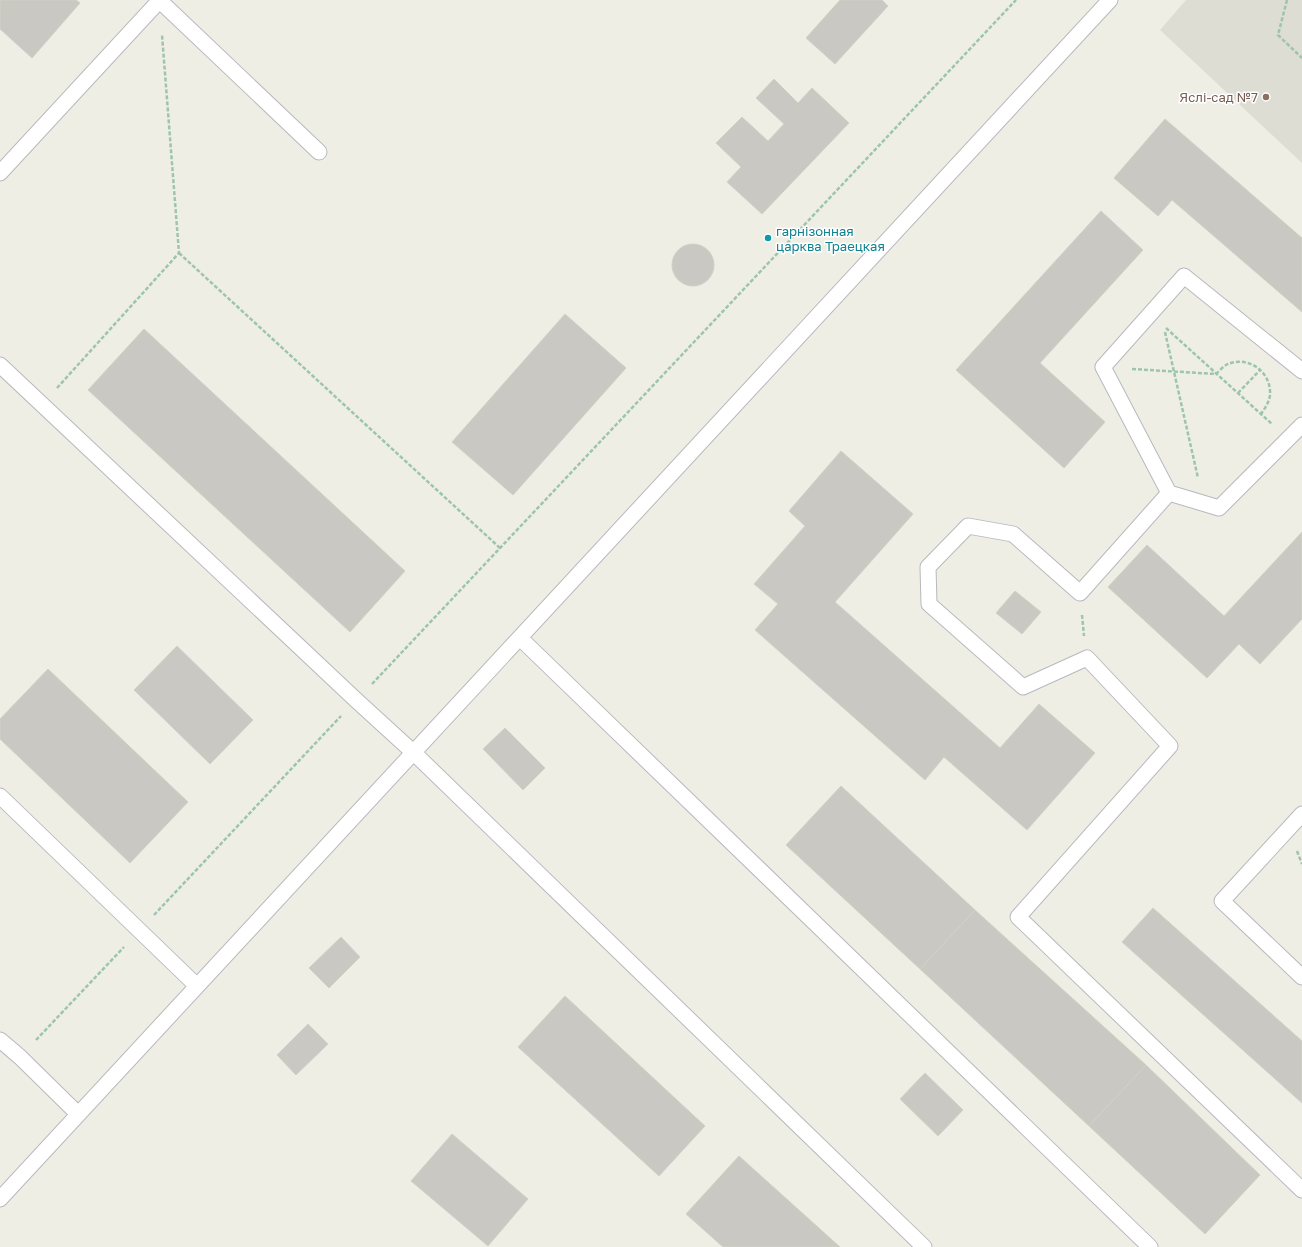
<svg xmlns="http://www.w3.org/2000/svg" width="1302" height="1247" font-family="'Golos Text',sans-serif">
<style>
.education{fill:#deddd3}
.building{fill:#cac8c2;stroke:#d3d0c4}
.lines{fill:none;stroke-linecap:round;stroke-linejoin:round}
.lane-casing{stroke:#b7b9be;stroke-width:17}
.path{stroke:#9dc5ae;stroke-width:2.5;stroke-dasharray:4 2;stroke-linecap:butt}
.lane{stroke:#fff;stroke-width:15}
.education-dot{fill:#8d6e63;stroke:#fff;stroke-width:1.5}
.culture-dot{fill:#0f9aa8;stroke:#fff;stroke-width:1.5}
.labels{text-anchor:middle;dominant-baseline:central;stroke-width:3;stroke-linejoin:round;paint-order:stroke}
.education-label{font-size:13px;fill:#785e54;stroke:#fff;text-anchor:end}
.culture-label{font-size:13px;fill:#0d838f;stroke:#fff;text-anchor:start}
</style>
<rect width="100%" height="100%" fill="#efeee5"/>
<path class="education" d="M1186,0H1302V163L1160,30Z"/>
<path class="building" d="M0,0H76L80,3L32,58L0,29Z
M840,0H882L888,6L835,64L806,38Z
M774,79L798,103L812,88L849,123L762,214L727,182L741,167L716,143L742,117L768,141L784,124L756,98Z
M1165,119L1302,238V312L1172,200L1158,216L1114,178Z
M1101,211L1143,250L1040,363L1105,422L1064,468L956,370Z
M672 265a21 21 0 1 1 42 0a21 21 0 1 1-42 0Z
M565,314L626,368L513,495L452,442Z
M144,329L405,571L350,632L88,390Z
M841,451L913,514L835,602L1000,748L1039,704L1095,753L1027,830L944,757L925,780L755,630L778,604L754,584L805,526L789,511Z
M1302,532V619L1260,664L1239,644L1207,678L1108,587L1147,545L1224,616Z
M1015,591L1041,612L1022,634L996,613Z
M177,646L253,720L210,764L134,690Z
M48,669L188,802L130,863L0,739V719Z
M505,728L545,768L523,790L483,749Z
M841,786L975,910L920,969L786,845Z
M1153,908L1302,1041V1103L1122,942Z
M975,910L1146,1065L1089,1126L920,969Z
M341,937L360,957L329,988L309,968Z
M565,996L705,1126L659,1176L518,1047Z
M308,1024L328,1044L296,1075L277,1055Z
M1146,1065L1260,1175L1205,1234L1089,1126Z
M925,1073L963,1110L938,1136L900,1099Z
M452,1134L528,1199L488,1246L411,1181Z
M739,1156L840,1247H723L686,1214Z"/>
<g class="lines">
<defs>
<path id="lane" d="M159,0L319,152
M0,173L160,0
M0,365L356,700L414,753L924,1247
M1302,371L1184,276L1103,367L1169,493L1219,508L1302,425
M1169,493L1080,593L1013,534L968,526L928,567L929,604L1023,687L1087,658L1170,746L1018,917L1302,1190
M520,638L1150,1247
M0,796L197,986
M1302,814L1222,901L1302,977
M0,1040L20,1057L78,1114
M0,1199L1110,0"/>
</defs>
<use href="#lane" class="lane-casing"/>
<path class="path" d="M1287,0L1278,35L1302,58
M179,253L500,548
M1166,328L1272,424
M1165,332L1198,478
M1132,369L1216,374C1219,371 1223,367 1226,365C1245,355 1269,369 1270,391C1271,399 1266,407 1261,414
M57,388L179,253L162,35
M1238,393L1261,369
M1082,615L1084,636
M372,684L1016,0
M1297,851L1302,864
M154,915L341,716
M36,1040L124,947"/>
<use href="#lane" class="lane"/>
</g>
<circle class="education-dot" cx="1266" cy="97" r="4"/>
<circle class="culture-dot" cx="768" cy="238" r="4"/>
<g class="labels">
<g class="education-label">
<text x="1258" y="97">Яслі-сад №7</text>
</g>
<g class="culture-label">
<text x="776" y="231">гарнізонная<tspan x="776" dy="15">царква Траецкая</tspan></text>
</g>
</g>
</svg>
